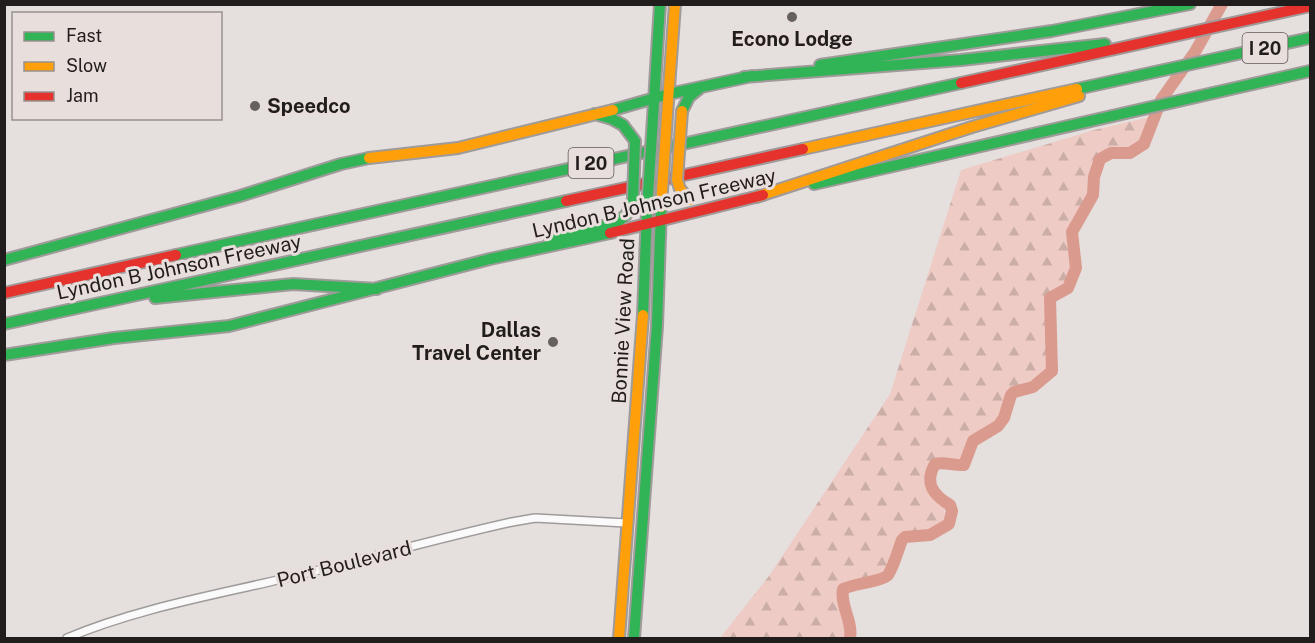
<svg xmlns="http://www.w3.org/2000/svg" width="1315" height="643" font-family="'Public Sans',sans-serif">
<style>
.forest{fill:url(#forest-firs)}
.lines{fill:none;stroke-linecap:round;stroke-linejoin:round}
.river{stroke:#da9a8e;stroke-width:12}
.street-casing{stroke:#9f9b9a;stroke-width:10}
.fast-casing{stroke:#9f9b9a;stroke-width:14}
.slow-casing{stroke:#9f9b9a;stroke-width:14}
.jam-casing{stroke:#9f9b9a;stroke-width:14}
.street{stroke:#fbfafa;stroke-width:7}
.fast{stroke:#30b455;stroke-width:10}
.slow{stroke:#ff9f0a;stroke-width:10}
.jam{stroke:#e5322d;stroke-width:10}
.fast-bridge-casing{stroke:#9f9b9a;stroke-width:14;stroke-linecap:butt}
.slow-bridge-casing{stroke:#9f9b9a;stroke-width:14;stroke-linecap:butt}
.fast-bridge{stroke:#30b455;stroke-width:10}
.slow-bridge{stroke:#ff9f0a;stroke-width:10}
.poi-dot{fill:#666161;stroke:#e8dedb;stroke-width:2}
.labels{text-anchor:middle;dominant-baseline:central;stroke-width:6;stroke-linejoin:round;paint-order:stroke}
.shield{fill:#e8dedb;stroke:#5d5756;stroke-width:1.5}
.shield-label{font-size:18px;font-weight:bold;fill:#211d1d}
.poi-label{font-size:20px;font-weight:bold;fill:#211d1d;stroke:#e8dedb}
.street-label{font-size:20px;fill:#211d1d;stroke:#e8dedb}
</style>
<defs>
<pattern id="forest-firs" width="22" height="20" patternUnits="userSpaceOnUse" patternTransform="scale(1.5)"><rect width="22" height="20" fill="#eecbc4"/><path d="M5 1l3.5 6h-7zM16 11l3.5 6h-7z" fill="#ccaea8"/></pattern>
</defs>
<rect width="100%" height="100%" fill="#e5dfde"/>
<path class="forest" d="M1154,116L1141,143L1139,152L1127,158L1118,157L1101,162L1091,173L1088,204L1069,234L1072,258L1064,294L1047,303L1046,339L1052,354L1049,371L1033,390L1010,394L1000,422L969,440L962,466L952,470L935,465L927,469L924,481L936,502L944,507L947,525L931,536L899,541L880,579L879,586H855L837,598L849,634L847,638H720L769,576L890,394L961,170L1094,130Z"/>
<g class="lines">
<path class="river" d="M850,638C853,621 840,606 843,589C853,584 883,581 888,575C894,566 898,550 902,540L905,537L930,535L949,524L952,511L950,505C933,495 924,483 935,464C944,461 954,466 964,465L973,441L998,426L1004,418L1011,395L1014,392L1033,387L1052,371L1050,298L1068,288L1076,268L1072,232L1093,195L1094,177L1100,159L1111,153H1130L1144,144L1161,100L1195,52L1222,4"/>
<defs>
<path id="street" d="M67,638C136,609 210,596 282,579C359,561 435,539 512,522L535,518L626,523"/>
<path id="fast" d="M820,65L1052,31L1190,4
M744,77L961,60L1105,44
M1077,89L1310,38
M613,110L669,94L752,76
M682,111L689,97L700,88
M595,114L612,119L623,125
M653,118L660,4
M814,184L1310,71
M550,240L618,222L627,214
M176,255L961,83
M4,260L240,196L341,164L369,158
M155,298L293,284L377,289
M643,315L647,210
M4,324L566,201
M4,355L114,338L229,326L490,259L610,233
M634,638L657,326L661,207"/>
<path id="slow" d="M667,115L675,4
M803,149L1077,89
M369,158L458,148L613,110
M756,197L972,127L1079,96
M619,638L643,315"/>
<path id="jam" d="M961,83L1310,6
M566,201L803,149
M610,233L763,195
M4,293L176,255"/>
</defs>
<use href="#street" class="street-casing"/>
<use href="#fast" class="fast-casing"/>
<use href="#slow" class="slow-casing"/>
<use href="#jam" class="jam-casing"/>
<use href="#street" class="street"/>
<use href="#fast" class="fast"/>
<use href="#slow" class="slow"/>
<use href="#jam" class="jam"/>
<defs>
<path id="fast-bridge" d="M623,125L635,141L633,199L627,214
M647,210L653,118"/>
<path id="slow-bridge" d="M682,111L677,180L680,189L690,200
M661,207L667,115"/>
</defs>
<use href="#fast-bridge" class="fast-bridge-casing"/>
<use href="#slow-bridge" class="slow-bridge-casing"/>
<use href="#fast-bridge" class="fast-bridge"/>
<use href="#slow-bridge" class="slow-bridge"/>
</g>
<g class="poi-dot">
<circle cx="792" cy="17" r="6"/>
<circle cx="255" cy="106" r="6"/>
<circle cx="553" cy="342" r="6"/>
</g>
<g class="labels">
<g class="shield">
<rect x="1242.5" y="33" width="45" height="30" rx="4.5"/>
<rect x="568.5" y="148" width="45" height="30" rx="4.5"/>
</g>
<g class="shield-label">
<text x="1265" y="48">I 20</text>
<text x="591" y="163">I 20</text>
</g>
<g class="poi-label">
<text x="792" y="39">Econo Lodge</text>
<text x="267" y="106" text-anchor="start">Speedco</text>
<text x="541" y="330" text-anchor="end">Dallas<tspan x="541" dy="23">Travel Center</tspan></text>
</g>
<g class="street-label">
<text transform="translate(654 203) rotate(-13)">Lyndon B Johnson Freeway</text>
<text transform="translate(179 267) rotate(-12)">Lyndon B Johnson Freeway</text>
<text transform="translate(623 321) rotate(-87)">Bonnie View Road</text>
<text transform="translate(344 564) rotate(-14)">Port Boulevard</text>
</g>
</g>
<rect width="1315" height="643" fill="none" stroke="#211d1d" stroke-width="12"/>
<rect x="12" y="12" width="210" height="108" fill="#e8dedb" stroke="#98918f" stroke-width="1.5"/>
<rect x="24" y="32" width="30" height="9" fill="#30b455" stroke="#98918f" stroke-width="1.5"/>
<text x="66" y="42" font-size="18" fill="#211d1d">Fast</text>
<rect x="24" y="62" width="30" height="9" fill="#ff9f0a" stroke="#98918f" stroke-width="1.5"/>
<text x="66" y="72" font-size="18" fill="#211d1d">Slow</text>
<rect x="24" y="92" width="30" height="9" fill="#e5322d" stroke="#98918f" stroke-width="1.5"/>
<text x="66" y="102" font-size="18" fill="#211d1d">Jam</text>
</svg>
